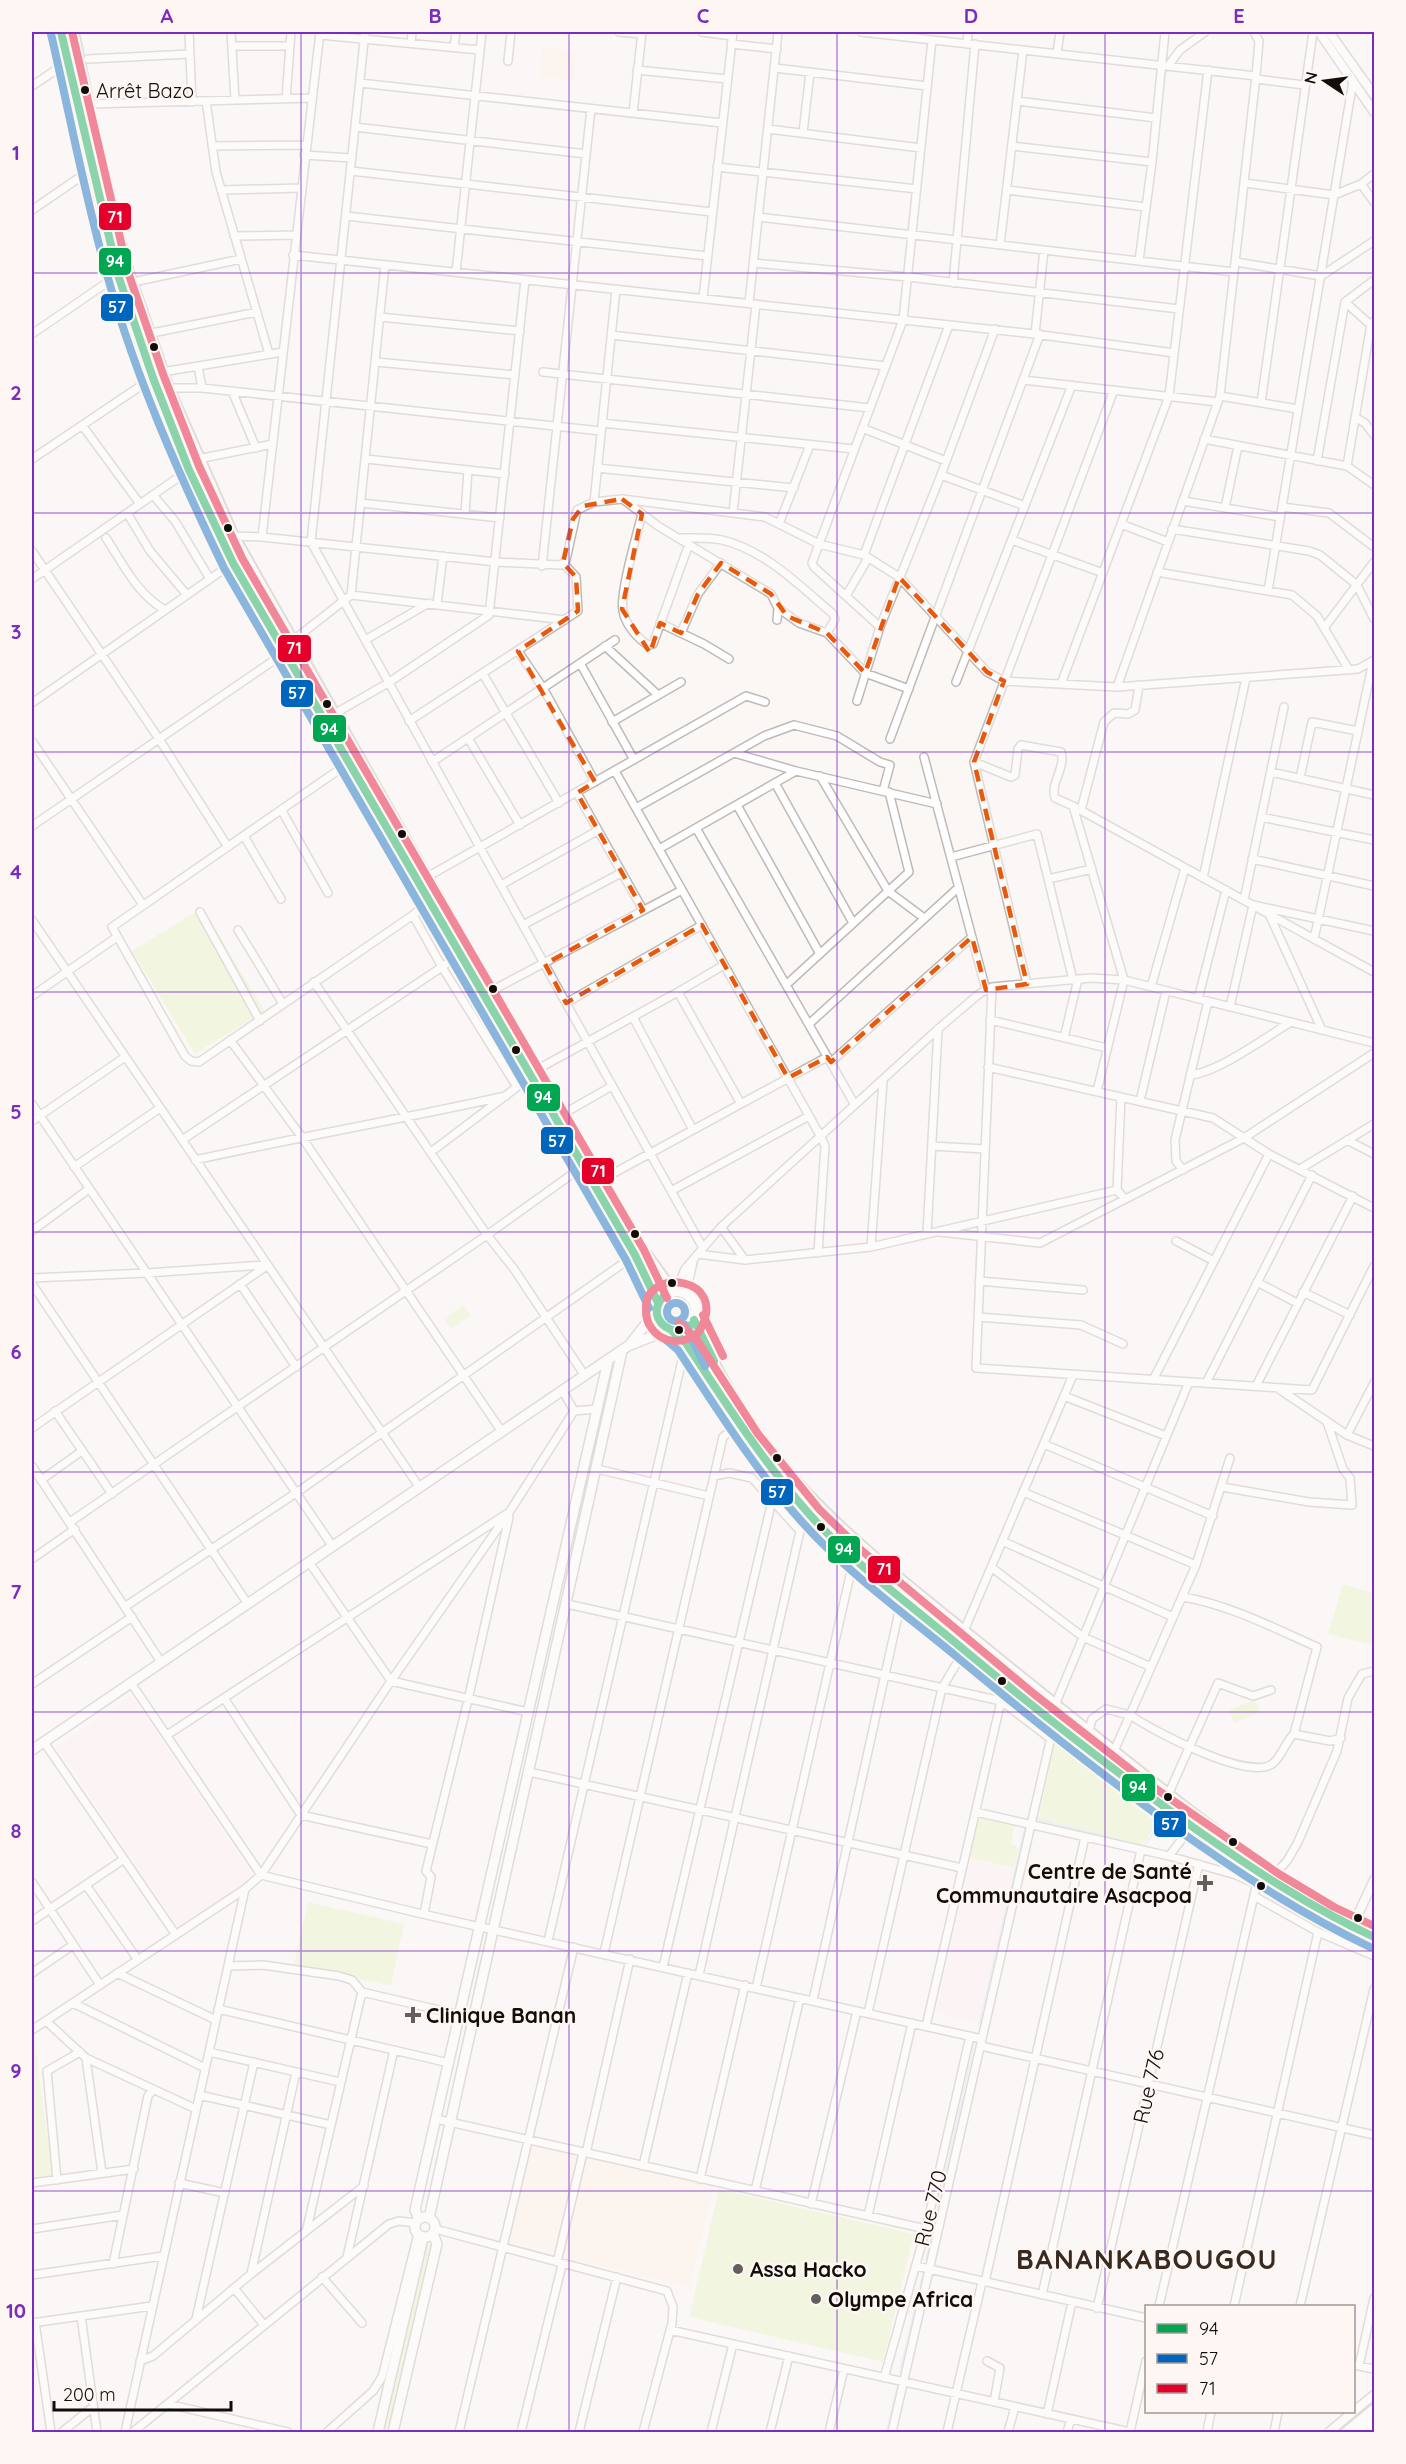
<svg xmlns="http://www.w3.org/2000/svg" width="1406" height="2464" font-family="Quicksand,sans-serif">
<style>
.commercial{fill:#fdf0e6}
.education{fill:#fdeef3}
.green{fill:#e7f4c5}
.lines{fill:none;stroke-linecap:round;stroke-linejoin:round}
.stream{stroke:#d5e6fb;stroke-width:1.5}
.minor-casing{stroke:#c0bab7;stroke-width:10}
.tertiary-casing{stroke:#c0bab7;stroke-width:11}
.secondary-casing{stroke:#c0bab7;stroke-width:12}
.trunk-casing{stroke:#c0bab7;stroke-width:14}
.minor{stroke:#fefefe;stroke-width:7}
.tertiary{stroke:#fefefe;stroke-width:8}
.secondary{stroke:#fefefe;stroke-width:9}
.trunk{stroke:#fefefe;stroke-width:10}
.bus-1-casing{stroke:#fef6f2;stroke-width:12}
.bus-2-casing{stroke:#fef6f2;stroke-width:12}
.bus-3-casing{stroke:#fef6f2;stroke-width:12}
.bus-1{stroke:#00a651;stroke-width:8}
.bus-2{stroke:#0065bd;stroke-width:8}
.bus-3{stroke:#e4002b;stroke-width:8}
.marked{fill:none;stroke:#e8590c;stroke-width:4.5;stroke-dasharray:12 8;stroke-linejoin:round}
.grid{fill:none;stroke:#7b2cbf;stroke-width:1.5;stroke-opacity:0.55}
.bus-dot{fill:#130d09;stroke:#fef6f2;stroke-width:2}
.poi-dot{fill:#645f5c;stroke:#fef6f2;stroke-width:2}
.labels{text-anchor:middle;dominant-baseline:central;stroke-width:5;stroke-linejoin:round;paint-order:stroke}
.bus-label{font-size:20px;fill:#130d09;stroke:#fef6f2;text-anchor:start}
.poi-label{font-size:21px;font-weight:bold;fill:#130d09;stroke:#fef6f2;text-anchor:start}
.street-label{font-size:21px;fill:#130d09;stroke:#fef6f2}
.district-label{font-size:27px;font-weight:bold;letter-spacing:1.5px;fill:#382921;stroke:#fef6f2}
.line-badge{stroke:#fef6f2;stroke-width:2}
.badge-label{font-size:16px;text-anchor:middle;font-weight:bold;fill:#fff}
.neatline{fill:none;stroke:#7b2cbf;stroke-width:2}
.grid-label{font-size:20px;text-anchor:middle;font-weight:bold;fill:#7b2cbf}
</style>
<rect width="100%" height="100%" fill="#fbf7f5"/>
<path class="commercial" d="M542,47L577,52L574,80L540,77Z
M532,2144L582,2156L559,2254L509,2242Z
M586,2155L714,2185L689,2287L562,2257Z"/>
<path class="education" d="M132,1695L254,1877L178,1928L56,1746Z
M971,1859L1014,1870L980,2025L936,2012Z"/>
<path class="green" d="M202,908L265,1011L195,1054L132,951Z
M463,1305L471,1315L451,1329L444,1319Z
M1343,1584L1374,1593V1645L1328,1634Z
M1255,1699L1260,1712L1234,1723L1229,1710Z
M1057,1732L1167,1812L1142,1845L1038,1822Z
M980,1814L1015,1824L1011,1844L1019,1847L1014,1868L970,1858Z
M308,1902L404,1924L391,1986L294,1964Z
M34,2037L53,2177L32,2180V2039Z
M719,2189L914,2234L883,2362L689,2317Z
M425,2243L435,2245L391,2432H381Z"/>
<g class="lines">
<path class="stream" d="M1038,1819L1144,1846L1168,1814
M979,2025L1025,1827
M926,2260L974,2045
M900,2371L923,2273
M886,2432L898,2384"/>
<defs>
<path id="minor" d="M189,32L192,102
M231,32L235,100
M365,32L311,542L566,1003L702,925
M619,32L642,34
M702,32L732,36
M861,32L1256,76
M320,35L480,50
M411,43L412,32
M731,44L777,49
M967,44L968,32
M232,46H290
M454,47L456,32
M1057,53L1060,32
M88,59L190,54
M508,61L511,32
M1168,66L1180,50L1205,32
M775,68L927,86
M637,70L727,79
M1256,79L1304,85
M360,83L722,123
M32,86L57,69
M286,99L291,32
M206,101L216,172L269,354
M1017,101L1156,118
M89,104L311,98
M633,113L642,32
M355,127L586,154
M768,129L921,148
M803,133L810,72
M212,146L305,145
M1012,146L1152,162
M304,155L352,158
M717,167L917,189
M351,171L712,212
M1245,183L1334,195L1361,184L1374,174
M1361,184L1374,202
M221,190L301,188
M1007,190L1146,207
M32,210L92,169
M346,216L707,256
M758,217L1234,272
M234,236L296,235
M1000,245L1023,50
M293,255L1035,334L1174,353
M1139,261L1152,162L1165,32
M1236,262L1321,276L1374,241
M754,263L908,277L1179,309
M456,272L482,32
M138,281L241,259
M953,283L975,44
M703,298L733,32
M1345,302L1373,327
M749,303L778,32
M380,317L520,331
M32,334L118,275
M147,334L257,312
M1035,334L1044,250
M611,335L886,366
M376,362L515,375
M198,366L202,388L601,431
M162,372L283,352
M543,372L870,408
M1023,380L1218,402
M168,388H202
M232,391L256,448
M1220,396L1298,409
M1261,403L1313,32
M1355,417L1365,423L1374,435
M602,423L854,449
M82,425L140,504
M862,428L946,461
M1204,439L1347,466L1374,485
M32,459L148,381
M198,459L273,444
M366,459L505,474
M1317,461L1345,302L1374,280
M1347,466L1371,324L1374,321
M597,468L794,488
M941,475L1025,506
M153,495L175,521L210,579
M624,500L658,526L771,594L778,608L777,620
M1183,501L1280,517
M594,502L616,289
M361,503L500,518
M1282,507L1329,513L1374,547
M1225,508L1238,446
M127,513L150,551L187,595
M733,513L756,304
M465,514L468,470
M642,514C637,534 619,595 623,611C625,624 637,638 648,645L653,644L689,544
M779,524L810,445
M1121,524L1168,542
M1172,529L1309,551L1320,555L1357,585L1374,619
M233,536L262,537L496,562L561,565L566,560L577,510L594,502L622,499L765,517L819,544L864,555L899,577L987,672L1004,681L1117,687L1358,669L1374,660
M262,537L320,32
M106,538C123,564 137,594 165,610
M681,538C694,538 710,537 722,540C765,550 801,587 833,614L835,619L827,633
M1012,540L1103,573
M32,551L159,739L228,847
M864,555L949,325
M542,566L591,109
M1157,572L1292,595L1317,616L1349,670
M32,579L189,470
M1268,591L1353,81
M351,595L385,265
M846,596L868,558
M437,604L443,556
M778,608L799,623L827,633L865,673L909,689
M660,623L704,644L729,659
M880,627L814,567L812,563L903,320L932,40
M1324,628L1374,562
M681,633L698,594L721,563
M365,640L429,603
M291,642L351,595L565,620
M605,646L658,695
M518,651L543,688L595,782
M580,663L634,760
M483,674L559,803
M956,682L1072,385
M1061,684L1169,396L1208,70
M1117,687L1220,396L1256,76L1259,41L1254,32
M857,701L880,627L941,475L995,329
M32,703L233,563
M334,714L388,683L489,615L525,280
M409,721L578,611L576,577L563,563
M612,722L681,682
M468,738L520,825
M890,739L1040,334
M32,741L143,905
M734,753L796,771L937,804
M924,757L986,990
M350,762L112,927L185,1056L191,1061L199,1062L413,915L429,901
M432,762L615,640
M974,762L1011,777L1015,775L1018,749L1021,745L1061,752C1066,768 1050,783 1055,798L1073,806L1374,972
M615,771L821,1137L825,1146L818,1253
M1271,772L1374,795
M820,776L888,891L924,918
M1300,778L1312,722L1358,731
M775,783L853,923
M577,793L643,910
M737,805L820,954
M1073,806L1124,980L1097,1091
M636,808L764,736L794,725L837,736L880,762L890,765L883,791
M1081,810L1104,722L1114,713L1128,714L1135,710L1139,685
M282,811L328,893
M1261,817L1374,840
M32,826L286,652
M696,828L855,1105
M244,836L281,899
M659,849L796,771
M951,857L1037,834L1073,980
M1252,859L1374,886
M427,877L746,696L765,702
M1203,878L1246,678
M1048,879L1092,869
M501,885L597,831
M1244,900L1284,707
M200,912L260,1021
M1269,914L1322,1030
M32,920L420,1488
M523,925L621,873
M238,930L283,1004
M1314,939L1373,661
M459,954L442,967L517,1087
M314,982L487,1235L514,1269L585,1376
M1027,984L974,762L1114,390
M786,985L909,872L889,792
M992,987L976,1368L1312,1390L1374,1266
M1151,987L1185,868
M491,991L682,890
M678,992L724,965
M32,996L117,937
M1198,999L1226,890
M566,1003L703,1248
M1230,1007L1253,905L1374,931
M633,1017L693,1130
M990,1020L1107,1048
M809,1024L959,887
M1064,1038L1078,979
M230,1040L301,1136L502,1432
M831,1062L972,937
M988,1067L1213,1118L1269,1154L1374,1208
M538,1069L678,992L741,1104
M1190,1075C1217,1073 1266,1037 1291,1022
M1121,1097L1117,1190L1125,1199
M1140,1101L1166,991
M32,1104L333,1547
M563,1114L612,1086
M32,1121L125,1057
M182,1140L442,967L413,915
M1347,1140L1374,1154
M932,1146L985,1149
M431,1152L517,1087L529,1073
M195,1160C299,1137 402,1119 506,1096
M74,1167L160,1108
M1300,1169L1374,1124
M1183,1170L1176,1161L1175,1140L1208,1001
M603,1179L827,1057
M671,1191L809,1116
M721,1227L745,1260
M32,1231L89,1189
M940,1232L1040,1243L1244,1138L1374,1053
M927,1234L938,1029
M1176,1241L1214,1261
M871,1247L883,1081
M698,1254L745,1260L871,1247L1117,1190
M32,1278L147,1273L265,1265
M979,1281L1083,1290
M1257,1282L1297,1303
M32,1284L248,1604
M240,1284L296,1367
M676,1291L685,1269L721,1227L938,1029L979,994L992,987L1091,978L1124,980L1374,1043
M1303,1292L1350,1315
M693,1300L689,1280L693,1262
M978,1317L1081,1325L1123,1344
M1153,1380L1269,1154
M1206,1383L1312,1175
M1256,1386L1353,1196
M1279,1389L1347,1435L1374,1446
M1064,1396L1166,1436
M55,1411L112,1494
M574,1411L597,1409
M32,1428L268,1265
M1347,1435L1374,1383
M1044,1444L1213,1516
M32,1466L161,1662
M597,1469L709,1496
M714,1476L729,1473L752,1478L800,1531
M41,1480L82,1451
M1222,1487L1309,1502L1352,1505L1350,1478L1343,1469L1327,1422
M1023,1492L1196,1565
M70,1522L487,1235L582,1167
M1002,1541L1173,1617
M32,1559L75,1529
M309,1562L391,1681L528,1712
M991,1567L1083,1637L1151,1667
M1183,1597C1230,1605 1274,1628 1317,1647L1294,1734
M567,1604L1001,1701L1051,1739
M126,1606L296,1493L635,1255
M964,1631L1073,1375
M131,1683L261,1875L418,1913L982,2039
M32,1684L132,1617
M224,1698L301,1815L432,1844
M1046,1717L1055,1705L1189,1382
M1089,1731L1092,1719L1106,1709L1130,1715L1196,1565L1230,1458
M167,1735L508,1513
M44,1742L176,1935
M1114,1751L1130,1715C1153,1731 1248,1781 1272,1764C1282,1757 1285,1742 1294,1734L1330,1741L1341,1738
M529,1772L962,1868
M1168,1795L1218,1683L1253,1696L1271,1690
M976,1812L1169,1856L1236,1875L1256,1884
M1169,1856L1191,1827
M1275,1874L1287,1861L1298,1842L1337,1751L1348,1698L1362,1674L1374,1671
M32,1882L100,1985
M86,1885L138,1960
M1254,1896L1318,1932L1374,1956
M424,1914L431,1877L426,1871L468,1700L509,1517
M32,1921L124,1859
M548,1941L686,1343
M604,1953L723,1437L740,1424
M228,1966L263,1965L339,1976L352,1980L362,1992
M663,1967L778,1475
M32,1973L73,1945
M117,1973L216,2020
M699,1975L800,1531L811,1516
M756,1988L854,1558
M813,2000L902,1598
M73,2003L205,2068
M218,2009L449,2063
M868,2013L942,1688L964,1651
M46,2021L86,2058L196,2109
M926,2026L1001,1701L1008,1686
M32,2030L245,1889L261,1875L391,1681L510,1511L574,1411L563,1391
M981,2046L1374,2135
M209,2052L340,2082
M86,2058L102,2173
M199,2095L331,2125
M436,2119L926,2229
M586,2153L630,1959
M643,2166L688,1973
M700,2179L745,1985
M57,2180L47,2071L80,2052
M32,2183L134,2169
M179,2183L225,2193
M755,2191L800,1998
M811,2204L857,2011
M868,2216L912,2023
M307,2228L362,1992L460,2015
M32,2229L123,2215
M435,2229L667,2291L673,2307L672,2323L643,2432
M347,2257L394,2050
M557,2262L583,2153
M113,2264L148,2096L153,2090
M916,2266L1146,2318
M251,2274L296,2072
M32,2275L163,2256
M322,2277L362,2323
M985,2282L1085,1837
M234,2288L264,2325
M1042,2295L1141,1850
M1159,2306L1259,1874
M1234,2306L1318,1932
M1300,2306L1374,1989
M1097,2308L1199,1864
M81,2316L97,2432
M196,2319L254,2062
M35,2322L51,2432
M32,2323L152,2306
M670,2330L1130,2432L1146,2361
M140,2361L153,2356L251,2274L364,2186
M987,2361L1000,2368L994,2402
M1354,2365L1374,2369
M1359,2366L1374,2298
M884,2378L926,2229L970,2036
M168,2404L288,2432
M1047,2414L1072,2302
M62,2432L93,2407
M125,2432L245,1889
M133,2432L389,2224L399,2221L416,2223
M327,2432L373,2391L382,2377L418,2234
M459,2432L574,1947
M521,2432L562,2265
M579,2432L617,2277
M711,2432L733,2344
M770,2432L789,2356
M829,2432L844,2369
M892,2432L1054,1724
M947,2432L982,2282
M1008,2432L1015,2407
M1067,2432L1071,2419
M1207,2432L1211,2412
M1274,2432L1278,2412"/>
<path id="tertiary" d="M1319,32L1374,112
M1329,32L1374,95
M1354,1923L1374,1880
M1354,2411L1374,2395
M1329,2432L1353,2412"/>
<path id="secondary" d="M630,1344L657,1310
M32,1750L628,1346L668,1330
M415 2227a10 10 0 1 1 20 0a10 10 0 1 1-20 0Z
M429,2218L622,1351
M419,2219L415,2210L608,1361
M378,2432L423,2238
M393,2432L437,2244L433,2234"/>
<path id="trunk" d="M61,32L118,275L153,378L189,470L233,563L350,762L582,1167L635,1255L658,1303
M73,32L100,163L127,269L168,388L233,536L491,991L642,1249L673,1292
M656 1311a20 20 0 1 1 40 0a20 20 0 1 1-40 0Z
M694,1320C753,1466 853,1542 971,1637C1036,1690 1101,1742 1166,1793C1191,1813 1217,1831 1242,1852C1284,1881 1328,1907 1374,1928
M672,1331L686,1343L750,1440L811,1516L854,1558L1027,1702L1143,1792L1273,1883L1329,1916L1374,1937
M1347,2432L1374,2410
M1362,2432L1374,2422"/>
</defs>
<use href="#minor" class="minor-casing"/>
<use href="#tertiary" class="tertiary-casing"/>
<use href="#secondary" class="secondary-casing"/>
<use href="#trunk" class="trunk-casing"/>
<use href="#minor" class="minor"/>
<use href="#tertiary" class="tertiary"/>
<use href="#secondary" class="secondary"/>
<use href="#trunk" class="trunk"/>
<defs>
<path id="bus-1" d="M61,32L118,275L153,378L189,470L233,563L635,1255L658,1303
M663,1297C650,1312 659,1328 677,1331L691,1325
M694,1320L714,1361
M672,1331L686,1343C725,1402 763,1462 810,1515C855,1565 912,1606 963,1649C1039,1712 1116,1773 1197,1830C1254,1870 1310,1907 1374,1937"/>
<path id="bus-2" d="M51,34C70,115 85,198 108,278C136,378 179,475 224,568L626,1260L649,1308
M667 1312a9 9 0 1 1 18 0a9 9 0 1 1-18 0Z
M685,1325L705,1366
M665,1339L678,1350C717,1409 755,1470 803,1523C848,1573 905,1614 957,1657C1033,1720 1110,1782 1191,1839C1250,1880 1305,1916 1370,1947"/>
<path id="bus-3" d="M72,32L128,272L163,374L199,466L242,558L644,1250L667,1298
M703,1315L723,1356
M679,1323L695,1337L758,1434L819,1509L861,1550L1034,1694L1149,1784L1279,1874L1334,1907L1374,1926
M698,1333C683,1345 661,1344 650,1326C646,1320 646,1314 646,1308C645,1267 730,1276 700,1330"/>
</defs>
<use href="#bus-1" class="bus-1-casing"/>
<use href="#bus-2" class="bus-2-casing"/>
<use href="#bus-3" class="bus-3-casing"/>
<use href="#bus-1" class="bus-1"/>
<use href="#bus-2" class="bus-2"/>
<use href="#bus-3" class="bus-3"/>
</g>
<path d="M0 0H1406V2464H0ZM622,499L642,514L622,609L650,653L660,623L681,633L698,594L721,563L771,594L787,616L827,633L865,673L899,577L987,672L1004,681L974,762L1027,984L986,990L972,937L831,1062L827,1057L788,1078L702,925L566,1003L545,964L643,910L577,793L595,782L518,651L578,611L576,577L563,563L573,519L583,506Z" fill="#fbf7f5" fill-opacity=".55" fill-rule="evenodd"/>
<path class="marked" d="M622,499L642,514L622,609L650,653L660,623L681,633L698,594L721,563L771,594L787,616L827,633L865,673L899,577L987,672L1004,681L974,762L1027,984L986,990L972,937L831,1062L827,1057L788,1078L702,925L566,1003L545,964L643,910L577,793L595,782L518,651L578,611L576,577L563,563L573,519L583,506Z"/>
<path class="grid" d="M301,32V2432M569,32V2432M837,32V2432M1105,32V2432M32,273H1374M32,513H1374M32,752H1374M32,992H1374M32,1232H1374M32,1472H1374M32,1712H1374M32,1951H1374M32,2191H1374"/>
<g class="bus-dot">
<circle cx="85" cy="90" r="5"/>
<circle cx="154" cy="347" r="5"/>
<circle cx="228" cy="528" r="5"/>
<circle cx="327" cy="704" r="5"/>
<circle cx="402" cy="834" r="5"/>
<circle cx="493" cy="989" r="5"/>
<circle cx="516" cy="1050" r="5"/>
<circle cx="635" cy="1234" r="5"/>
<circle cx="672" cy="1283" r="5"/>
<circle cx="679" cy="1330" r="5"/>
<circle cx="777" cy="1458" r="5"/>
<circle cx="821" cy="1527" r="5"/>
<circle cx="1002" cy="1681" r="5"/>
<circle cx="1168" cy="1797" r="5"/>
<circle cx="1233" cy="1842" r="5"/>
<circle cx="1261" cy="1886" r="5"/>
<circle cx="1358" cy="1918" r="5"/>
</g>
<g class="poi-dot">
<path d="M1202 1874h6v6h6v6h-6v6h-6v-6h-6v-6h6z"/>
<path d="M410 2006h6v6h6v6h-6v6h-6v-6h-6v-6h6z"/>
<circle cx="738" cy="2269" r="6"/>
<circle cx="816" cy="2299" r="6"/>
</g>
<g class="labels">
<g class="bus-label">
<text x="96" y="90">Arrêt Bazo</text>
</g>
<g class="poi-label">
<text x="1192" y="1871" text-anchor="end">Centre de Santé<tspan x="1192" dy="24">Communautaire Asacpoa</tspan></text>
<text x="426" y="2015">Clinique Banan</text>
<text x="750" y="2269">Assa Hacko</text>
<text x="828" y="2299">Olympe Africa</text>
</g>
<g class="street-label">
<text transform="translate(1148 2086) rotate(-77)">Rue 776</text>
<text transform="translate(930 2208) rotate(-76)">Rue 770</text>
</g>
<g class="district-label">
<text x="1147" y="2259">BANANKABOUGOU</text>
</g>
</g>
<g class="line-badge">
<rect x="98" y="202" width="34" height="29" rx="6" fill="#e4002b"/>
<rect x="98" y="247" width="34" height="29" rx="6" fill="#00a651"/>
<rect x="100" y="293" width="34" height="29" rx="6" fill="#0065bd"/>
<rect x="277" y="634" width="35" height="29" rx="6" fill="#e4002b"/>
<rect x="280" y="679" width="34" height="29" rx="6" fill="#0065bd"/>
<rect x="312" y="714" width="35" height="29" rx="6" fill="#00a651"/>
<rect x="526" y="1083" width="35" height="29" rx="6" fill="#00a651"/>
<rect x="540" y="1126" width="34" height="29" rx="6" fill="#0065bd"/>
<rect x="581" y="1157" width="34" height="28" rx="6" fill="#e4002b"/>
<rect x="760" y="1478" width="34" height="28" rx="6" fill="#0065bd"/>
<rect x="827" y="1535" width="34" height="29" rx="6" fill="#00a651"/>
<rect x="867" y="1555" width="34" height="29" rx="6" fill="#e4002b"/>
<rect x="1121" y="1773" width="35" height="29" rx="6" fill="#00a651"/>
<rect x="1153" y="1810" width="34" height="28" rx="6" fill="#0065bd"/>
</g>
<g class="badge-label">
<text x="115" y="223">71</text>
<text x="115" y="267">94</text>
<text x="117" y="313">57</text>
<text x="294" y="654">71</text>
<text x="297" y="699">57</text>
<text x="329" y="735">94</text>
<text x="543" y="1103">94</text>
<text x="557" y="1147">57</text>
<text x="598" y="1177">71</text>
<text x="777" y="1498">57</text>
<text x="844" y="1555">94</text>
<text x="884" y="1575">71</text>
<text x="1138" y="1793">94</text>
<text x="1170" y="1830">57</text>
</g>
<rect width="1406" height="2464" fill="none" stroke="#fef6f2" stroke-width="66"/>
<rect x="1145" y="2305" width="210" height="108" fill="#fef6f2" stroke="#a09995" stroke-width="1.5"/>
<rect x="1157" y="2324" width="30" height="9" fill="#00a651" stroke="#a09995" stroke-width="1.5"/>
<text x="1199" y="2335" font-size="18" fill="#130d09">94</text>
<rect x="1157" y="2354" width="30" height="9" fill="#0065bd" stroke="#a09995" stroke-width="1.5"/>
<text x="1199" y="2365" font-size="18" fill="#130d09">57</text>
<rect x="1157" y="2384" width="30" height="9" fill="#e4002b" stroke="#a09995" stroke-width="1.5"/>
<text x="1199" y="2395" font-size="18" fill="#130d09">71</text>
<g transform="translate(1325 81) rotate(283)" stroke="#fef6f2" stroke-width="4.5" paint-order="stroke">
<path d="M0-4.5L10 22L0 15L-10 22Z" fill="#130d09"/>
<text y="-9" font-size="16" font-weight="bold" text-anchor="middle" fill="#130d09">N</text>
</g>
<path d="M54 2401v9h177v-9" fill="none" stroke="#130d09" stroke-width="3"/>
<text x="63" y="2401" font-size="18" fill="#130d09" stroke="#fef6f2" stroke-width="4.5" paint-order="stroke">200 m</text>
<rect x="33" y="33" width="1340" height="2398" class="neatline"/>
<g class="grid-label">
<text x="167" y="23">A</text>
<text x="435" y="23">B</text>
<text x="703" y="23">C</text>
<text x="971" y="23">D</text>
<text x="1239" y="23">E</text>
<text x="16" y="160">1</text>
<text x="16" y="400">2</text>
<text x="16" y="639">3</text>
<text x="16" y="879">4</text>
<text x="16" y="1119">5</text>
<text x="16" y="1359">6</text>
<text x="16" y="1599">7</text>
<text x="16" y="1838">8</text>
<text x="16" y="2078">9</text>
<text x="16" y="2318">10</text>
</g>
</svg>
